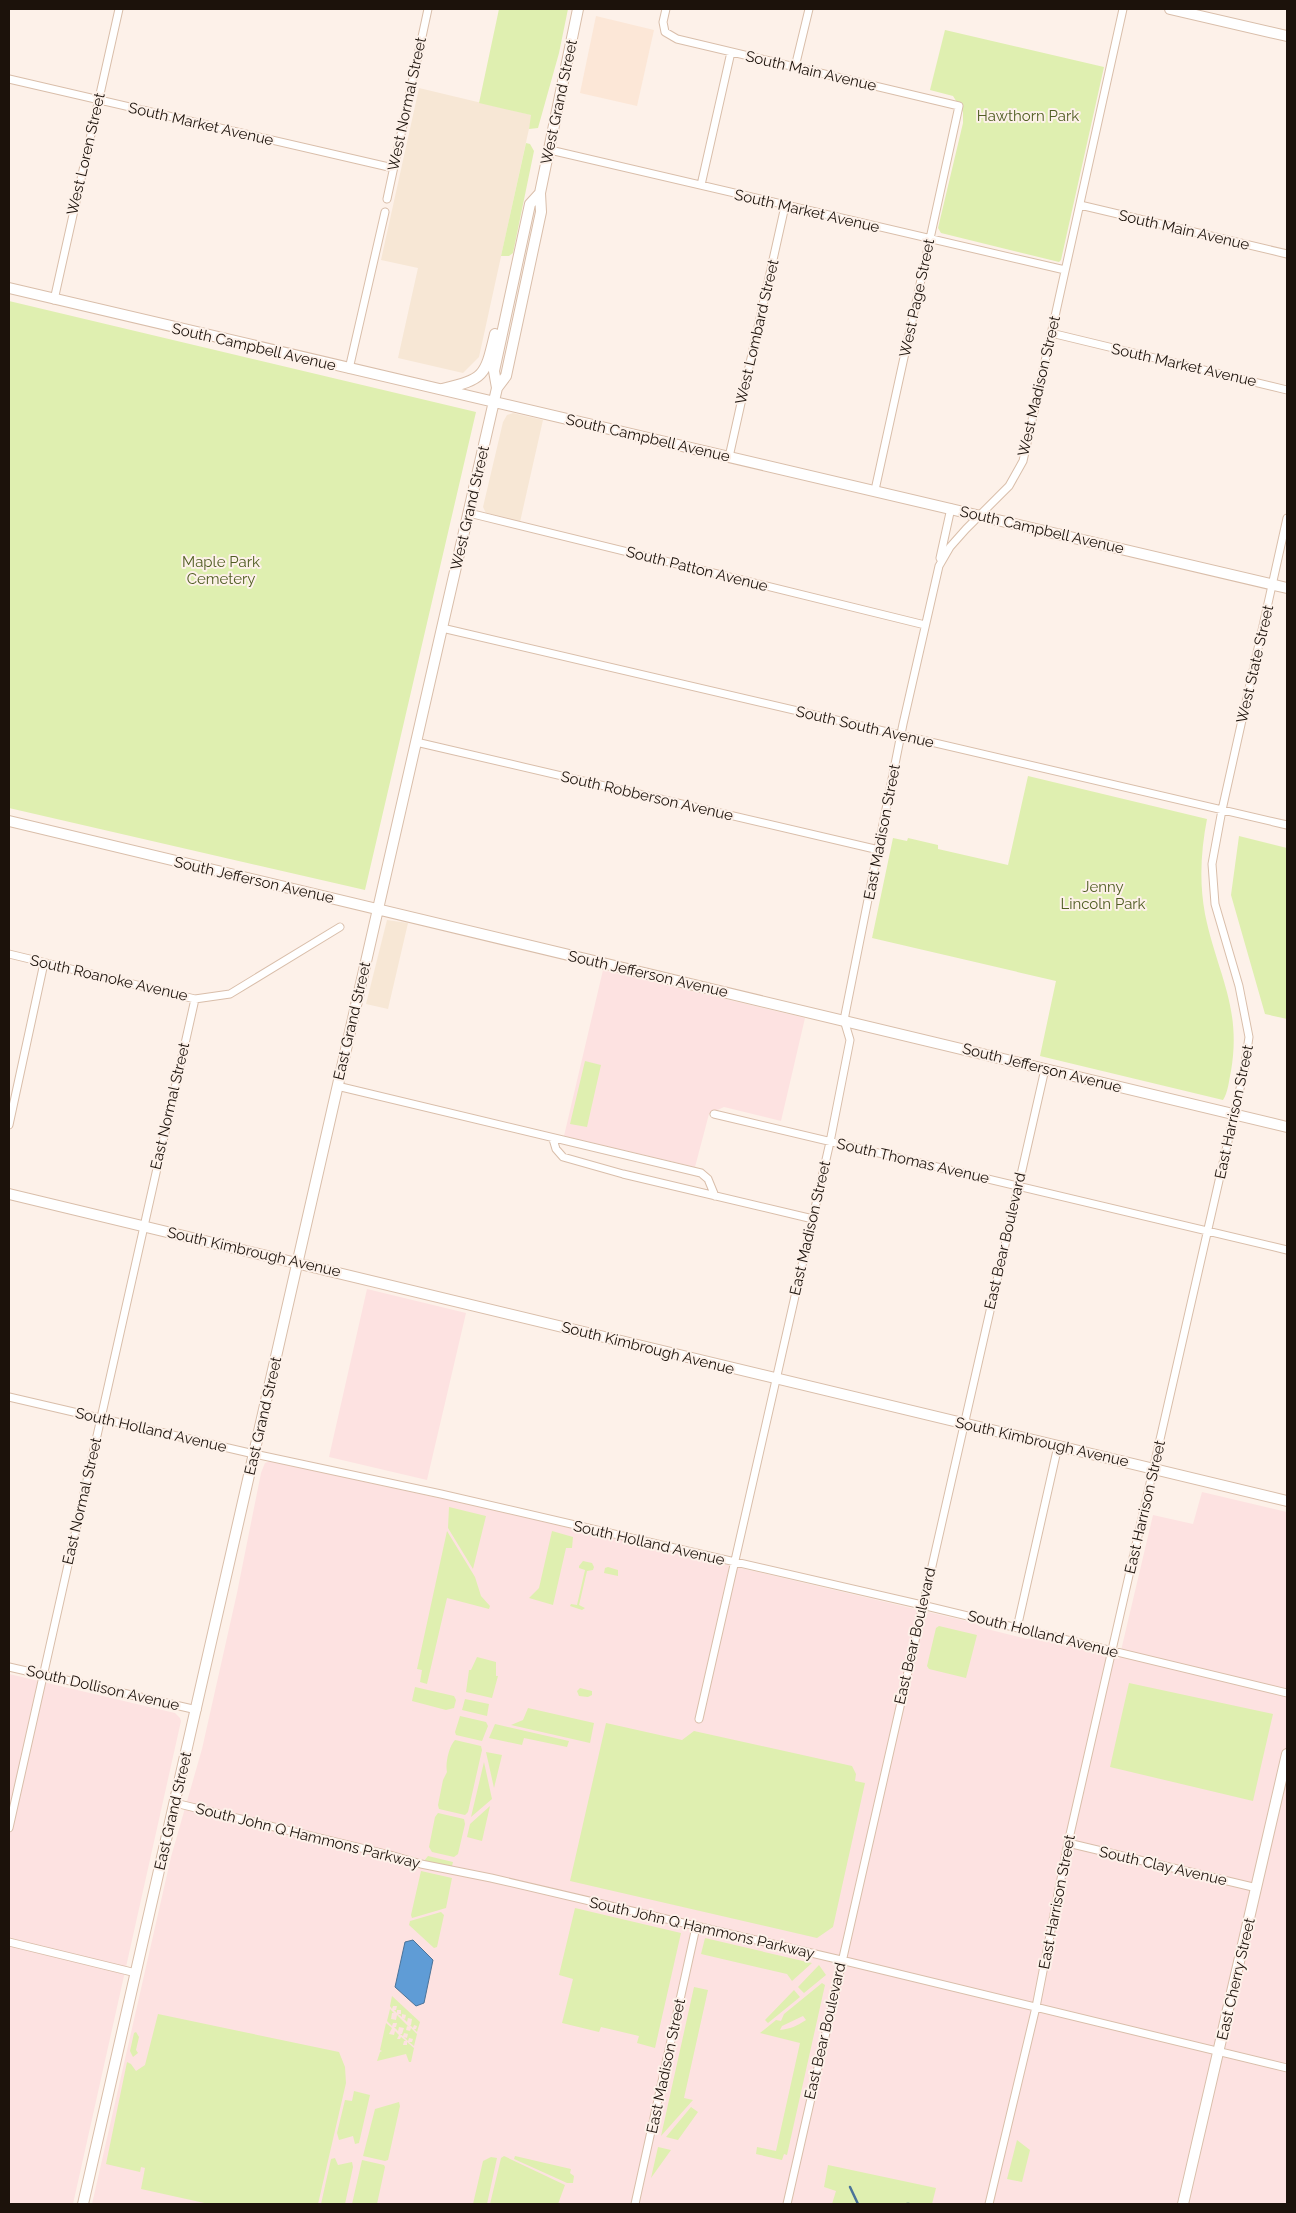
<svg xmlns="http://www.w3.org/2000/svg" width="1296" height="2213" font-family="Raleway,sans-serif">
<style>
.commercial{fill:#f7e7d5}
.built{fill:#fce7d7}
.education{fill:#fde2e1}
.green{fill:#dfefb0;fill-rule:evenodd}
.water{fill:#5f9cd6;stroke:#4b7399}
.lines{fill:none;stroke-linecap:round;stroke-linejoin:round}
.stream{stroke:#4b7399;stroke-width:2.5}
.street-casing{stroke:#d9beaa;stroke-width:9}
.secondary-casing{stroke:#d9beaa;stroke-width:12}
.street{stroke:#fff;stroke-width:7}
.secondary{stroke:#fff;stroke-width:10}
.labels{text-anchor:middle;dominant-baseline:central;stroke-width:4;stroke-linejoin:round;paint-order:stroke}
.street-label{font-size:15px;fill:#1c120b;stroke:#fdf1e9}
.park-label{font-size:15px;fill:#505d23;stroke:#fdf1e9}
</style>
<rect width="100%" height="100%" fill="#fdf1e9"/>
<path class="commercial" d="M419,88L532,115L479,357L463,373L398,358L418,268L381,260Z
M513,413L543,420L520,522L486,513L483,507L503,422L507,415Z
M387,920L408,923L388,1009L366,1004Z"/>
<path class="built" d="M596,16L654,30L637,106L580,93Z"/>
<path class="education" d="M603,970L805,1018L781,1121L724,1107L709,1114L695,1167L564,1136Z
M367,1289L466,1313L427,1480L329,1457Z
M270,1461L493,1510L975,1623L983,1628L1027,1639L1037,1638L1101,1653L1119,1659L1153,1515L1193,1524L1202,1492L1287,1512V2204H92L171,1857L202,1749L237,1593L261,1473L265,1463Z
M9,1674L175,1713L180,1718L181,1721L73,2204H9Z"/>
<path class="green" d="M499,9H568L559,53L538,128L529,129L531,115L479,103Z
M945,30L1104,67L1061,260L1059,262L941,233L938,228L963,123V112L953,96L930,90Z
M526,143L530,144L534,151L513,253L509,256H501Z
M9,301L476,412L365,890L9,808Z
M1028,776L1207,819C1201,850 1199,882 1205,914C1217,973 1242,1007 1231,1071C1229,1080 1228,1093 1223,1100L1040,1056L1056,981L872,938L893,838L907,841L908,838L938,845V849L1008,865Z
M1239,836L1287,848V1019L1265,1014L1231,895Z
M585,1061L601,1065L587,1127L570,1124Z
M449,1507L486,1516L473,1569L448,1528Z
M447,1531L475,1577L481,1596L490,1606L489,1609L447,1598L427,1684L420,1682L422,1670L417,1669Z
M552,1531L573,1537L572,1548H566L553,1605L529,1598L539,1588Z
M583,1561L592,1563L594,1567L593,1570L587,1571L579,1605L585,1608L582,1610L570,1606L571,1604L577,1605L585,1570L579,1568V1566Z
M608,1567L618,1570V1576L604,1573L605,1568Z
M939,1626L977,1635L966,1678L929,1669L927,1666L936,1628Z
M477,1657L496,1662V1676H498L492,1698L466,1692L469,1670H471Z
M1129,1683L1273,1714L1253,1801L1110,1767Z
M415,1687L454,1696L456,1700L454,1708L446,1710L412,1701Z
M580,1688L592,1691V1695L588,1697L579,1696L577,1691Z
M465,1699L489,1704L487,1716L462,1710Z
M528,1708L594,1723L590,1743L511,1725L523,1720Z
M460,1716L486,1722L488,1726L482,1741L456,1735L455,1732Z
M606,1723L682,1740L694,1731L852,1766L856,1774L855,1781L865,1783L833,1927L817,1938L570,1881Z
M495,1724L569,1741L567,1747L524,1738L522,1745L489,1738Z
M455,1740L481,1746L482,1750L468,1812L465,1815L439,1809L438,1805L443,1780L447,1772C445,1764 449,1746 455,1740Z
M486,1752L502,1755L494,1788Z
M484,1762L492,1799L471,1817Z
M490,1806L482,1841L467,1837L470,1824Z
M438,1813L464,1819L465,1824L458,1854L454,1857L432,1852L429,1847L435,1817Z
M428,1856L453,1862L452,1866L455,1867L454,1868L424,1861Z
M421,1871L452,1878L446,1908L412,1918L411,1915Z
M575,1908L681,1933L655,2048L637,2043L639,2036L601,2027L599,2032L562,2023L573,1979L559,1975Z
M441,1912L444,1915L437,1947L434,1948L409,1925L410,1921Z
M705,1938L803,1961L812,1963L792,1981L787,1974L701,1954Z
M819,1965L826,1975L804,1993L798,1987Z
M822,1983L825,1985L787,2155L784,2154L782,2160L756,2154L757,2147L776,2151L800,2043L760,2033L776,2020L781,2021L784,2014ZM803,2016L806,2020C797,2026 790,2029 780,2030L782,2026Z
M694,1987L708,1990L684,2098L693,2100L661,2136Z
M794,1990L800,1997L768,2023L765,2020Z
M392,1996L420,2022L417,2032L414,2029H416L417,2026L414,2025L413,2028L410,2025H411L412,2019L408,2018L407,2022L403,2018L405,2019L406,2015L402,2014V2017L398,2014H401V2010H397V2013L394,2010H396L397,2006H393L392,2009L390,2006Z
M390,2009L394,2013H392L391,2019L396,2020L397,2015L409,2027L407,2026L406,2030L410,2031L411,2028L417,2034L414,2046L409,2042H412L413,2039L409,2038L408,2041L404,2037L407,2038L408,2034L404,2033L403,2036L400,2034H402L404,2028L399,2027L398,2031L394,2027H396L397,2023H393L392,2026L387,2021Z
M158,2014L339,2052L345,2067L346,2083L318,2204H209L141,2189L145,2168L141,2167L140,2172L106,2164L127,2062L131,2064L136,2071L145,2065Z
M386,2023L392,2028L389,2034L394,2035L395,2031L399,2035L397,2039H400L401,2037L406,2041H404L403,2045H407V2042L414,2048L411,2062H409L406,2054L377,2061L380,2052L382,2051L380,2050Z
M136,2032L139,2037L136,2050L138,2053L133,2057L130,2051L134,2033Z
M354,2091L370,2095L359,2143L355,2144L353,2136L339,2140L337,2133L345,2100L352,2101Z
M399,2102L400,2106L388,2160L385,2161L363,2156L375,2109Z
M691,2107L698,2112L678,2140L666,2137Z
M1017,2140L1030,2150L1022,2182L1007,2179Z
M658,2147L671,2150L651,2178Z
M504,2156L565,2185L558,2204H490L501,2158Z
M515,2156L571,2169L570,2173L574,2176L573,2183H567L514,2159Z
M491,2157L497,2158L487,2204H473L483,2161Z
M335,2158L338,2165L352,2162L353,2167L345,2204H321L331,2159Z
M362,2160L384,2165L385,2167L377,2204H352Z
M828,2165L936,2188L932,2204H832L836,2191L824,2187Z"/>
<path class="water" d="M413,1940L433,1960L424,2003L416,2006L395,1987L405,1942Z"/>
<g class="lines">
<path class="stream" d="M850,2187L858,2204
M907,2204H909"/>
<defs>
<path id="street" d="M666,9L663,22L665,32L677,39L959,106L875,490
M795,67L809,9
M9,79L393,168
M550,150L1065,270
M701,185L731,52
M387,199L428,9
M1080,205L1287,254
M54,300L119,9
M1051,333L1287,390
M349,369L385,212
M729,457L785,206
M469,513L925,625
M940,558L951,508
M442,628L1287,825
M416,742L879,850
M9,954L195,999L230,994L340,927
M337,1086L701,1173L708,1179L715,1196
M714,1114L1287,1250
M9,1125L44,963
M553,1139L556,1149L563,1157L623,1174L813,1219
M9,1397L254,1454L441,1494L922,1605L1287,1693
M1017,1628L1058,1446
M9,1667L197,1710
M699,1719L830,1142L850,1040L844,1020L903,724L939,566L950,547L966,529L1009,486L1023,461L1123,9
M175,1803L390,1855L421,1864L491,1878L841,1960L1287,2068
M9,1828L195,999
M1068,1843L1257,1888
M9,1942L136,1973
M635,2204L696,1927
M787,2204L1045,1069
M989,2204L1036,2007L1068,1843L1244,1071L1249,1037L1239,986L1215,904L1212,864L1222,810L1287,518"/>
<path id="secondary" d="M1170,9L1287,36
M9,288L1287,588
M497,388L494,371L530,204L540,193
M442,389C485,379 485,376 495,334
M9,821L1287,1127
M9,1194L1287,1501
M83,2204L442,628L497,388L506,376L541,212L540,193L578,9
M1183,2204L1287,1754"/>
</defs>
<use href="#street" class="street-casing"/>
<use href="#secondary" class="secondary-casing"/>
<use href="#street" class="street"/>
<use href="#secondary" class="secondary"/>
</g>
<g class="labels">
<g class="street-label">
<text transform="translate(811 71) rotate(13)">South Main Avenue</text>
<text transform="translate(559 102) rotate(-78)">West Grand Street</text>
<text transform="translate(407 104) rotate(-78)">West Normal Street</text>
<text transform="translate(201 124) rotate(13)">South Market Avenue</text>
<text transform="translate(86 154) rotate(-77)">West Loren Street</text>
<text transform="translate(807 211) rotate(13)">South Market Avenue</text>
<text transform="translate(1184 230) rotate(13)">South Main Avenue</text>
<text transform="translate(917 298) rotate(-78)">West Page Street</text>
<text transform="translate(757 332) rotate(-77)">West Lombard Street</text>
<text transform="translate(254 347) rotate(13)">South Campbell Avenue</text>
<text transform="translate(1184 365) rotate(13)">South Market Avenue</text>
<text transform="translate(1039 386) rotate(-77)">West Madison Street</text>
<text transform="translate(648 438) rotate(13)">South Campbell Avenue</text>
<text transform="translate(470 508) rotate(-77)">West Grand Street</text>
<text transform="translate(1042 530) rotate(13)">South Campbell Avenue</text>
<text transform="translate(697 569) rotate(14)">South Patton Avenue</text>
<text transform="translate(1255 664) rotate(-77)">West State Street</text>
<text transform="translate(865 727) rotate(13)">South South Avenue</text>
<text transform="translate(647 796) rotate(13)">South Robberson Avenue</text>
<text transform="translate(882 832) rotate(-79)">East Madison Street</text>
<text transform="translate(254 880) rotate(13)">South Jefferson Avenue</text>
<text transform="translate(648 974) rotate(13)">South Jefferson Avenue</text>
<text transform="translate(109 978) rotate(13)">South Roanoke Avenue</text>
<text transform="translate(352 1021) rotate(-77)">East Grand Street</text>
<text transform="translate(1042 1068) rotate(14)">South Jefferson Avenue</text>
<text transform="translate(170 1106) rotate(-77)">East Normal Street</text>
<text transform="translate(1234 1112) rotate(-78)">East Harrison Street</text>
<text transform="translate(913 1161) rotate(13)">South Thomas Avenue</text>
<text transform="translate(810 1228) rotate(-77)">East Madison Street</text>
<text transform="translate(1005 1241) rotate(-77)">East Bear Boulevard</text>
<text transform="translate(254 1252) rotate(13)">South Kimbrough Avenue</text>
<text transform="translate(648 1348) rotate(14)">South Kimbrough Avenue</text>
<text transform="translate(263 1416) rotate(-77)">East Grand Street</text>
<text transform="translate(151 1430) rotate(13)">South Holland Avenue</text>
<text transform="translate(1042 1442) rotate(13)">South Kimbrough Avenue</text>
<text transform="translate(82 1501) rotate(-77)">East Normal Street</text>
<text transform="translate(1145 1507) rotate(-77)">East Harrison Street</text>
<text transform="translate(649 1543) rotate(13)">South Holland Avenue</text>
<text transform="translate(1043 1634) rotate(14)">South Holland Avenue</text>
<text transform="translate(915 1636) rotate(-77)">East Bear Boulevard</text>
<text transform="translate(103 1688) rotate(13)">South Dollison Avenue</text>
<text transform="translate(173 1811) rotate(-77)">East Grand Street</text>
<text transform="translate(308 1836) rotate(14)">South John Q Hammons Parkway</text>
<text transform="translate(1163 1866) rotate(13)">South Clay Avenue</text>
<text transform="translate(1057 1902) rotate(-79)">East Harrison Street</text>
<text transform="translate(702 1928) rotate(13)">South John Q Hammons Parkway</text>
<text transform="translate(1236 1979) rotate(-77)">East Cherry Street</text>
<text transform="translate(825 2031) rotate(-77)">East Bear Boulevard</text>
<text transform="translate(666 2066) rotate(-78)">East Madison Street</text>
</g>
<g class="park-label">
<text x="1028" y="116">Hawthorn Park</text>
<text x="221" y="562">Maple Park<tspan x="221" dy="17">Cemetery</tspan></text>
<text x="1103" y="887">Jenny<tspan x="1103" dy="17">Lincoln Park</tspan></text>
</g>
</g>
<rect width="1296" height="2213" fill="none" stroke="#1c120b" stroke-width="20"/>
</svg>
